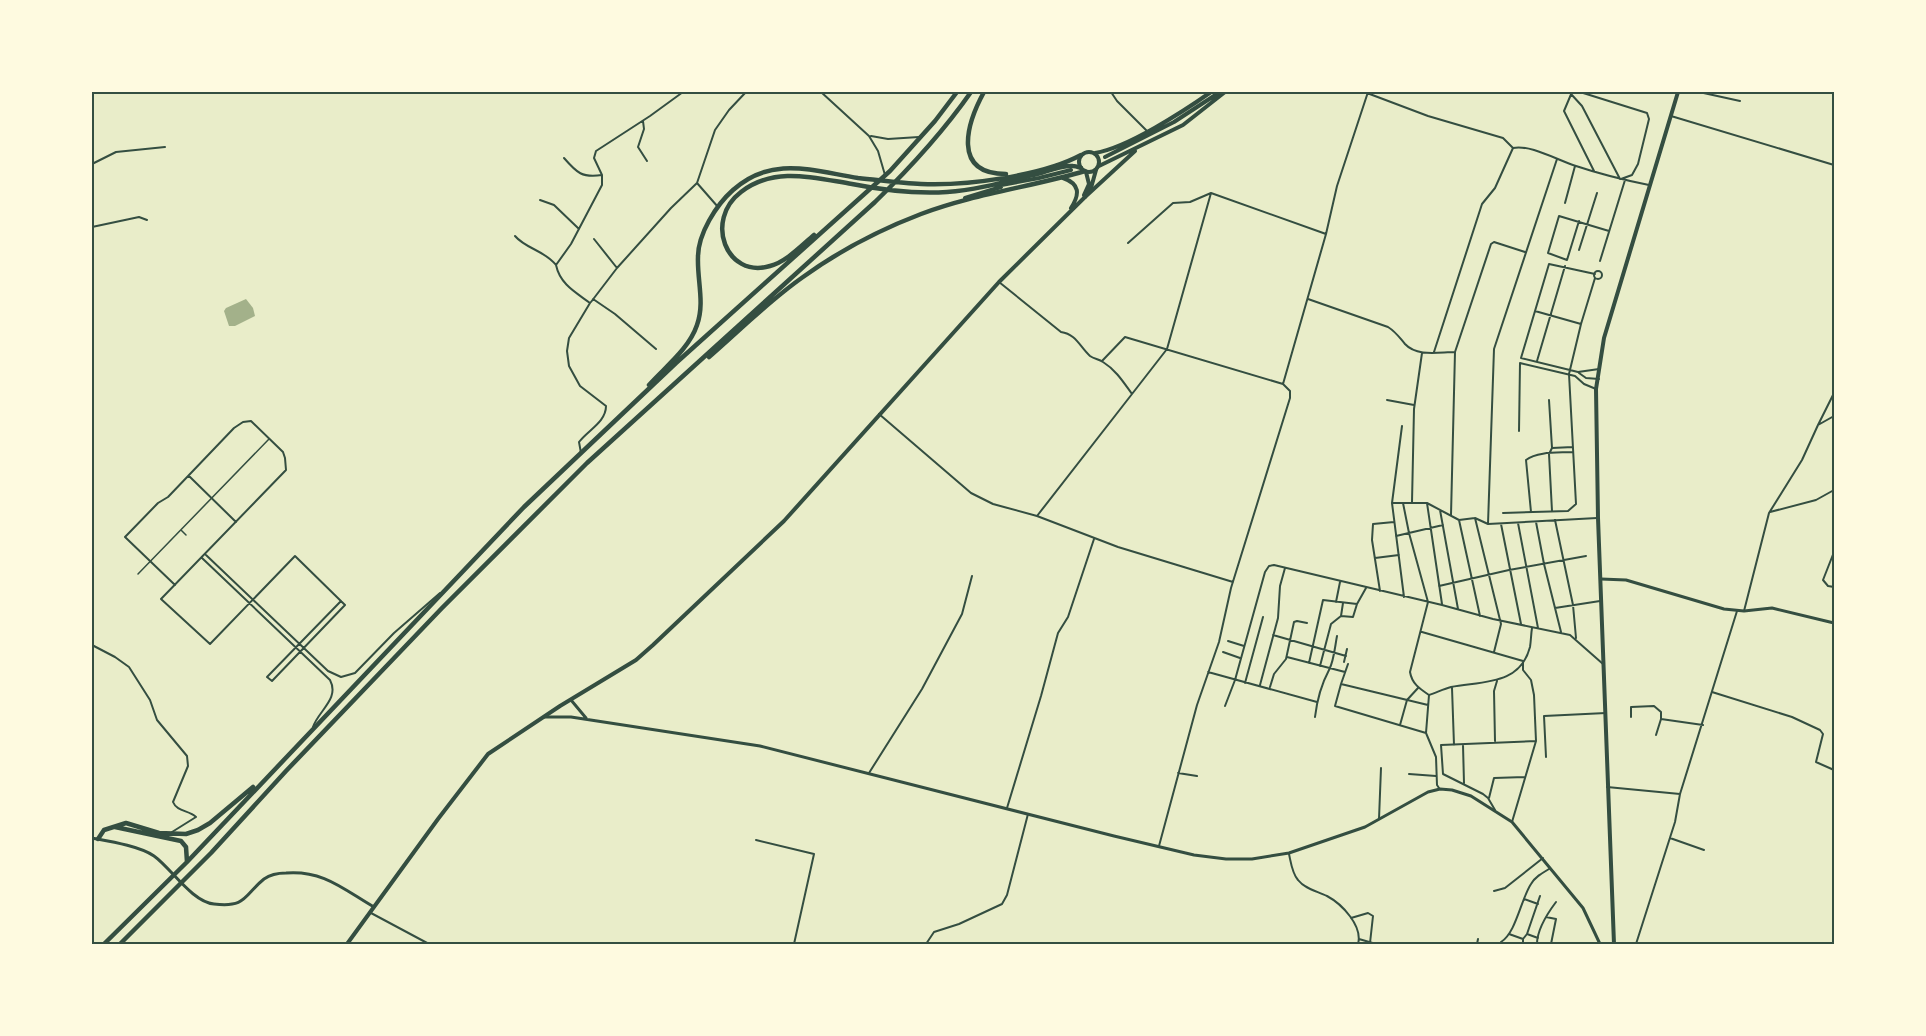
<svg xmlns="http://www.w3.org/2000/svg" width="1926" height="1036" font-family="Figtree,sans-serif">
<style>
.water{fill:#a3b18a}
.lines{fill:none;stroke-linecap:round;stroke-linejoin:round}
.pedestrian{stroke:#344e41;stroke-width:1.5}
.minor{stroke:#344e41;stroke-width:2}
.tertiary{stroke:#344e41;stroke-width:3}
.secondary{stroke:#344e41;stroke-width:3}
.primary{stroke:#344e41;stroke-width:4}
.trunk{stroke:#344e41;stroke-width:4}
.motorway{stroke:#344e41;stroke-width:4.5}
.neatline{fill:none;stroke:#344e41;stroke-width:2}
</style>
<rect width="100%" height="100%" fill="#e9edc9"/>
<path class="water" d="M246,299L253,308L255,316L235,326H229L224,311L226,308Z"/>
<g class="lines">
<path class="pedestrian" d="M181,530L186,535
M138,574L269,439"/>
<path class="minor" d="M821,92L869,136L878,151L885,175
M1111,92L1117,101L1147,131
M1572,92L1564,111L1594,171
M1580,92L1647,113L1649,119L1638,164L1632,175L1621,179
M1699,92L1740,101
M1367,93L1428,116L1503,138L1513,148
M1571,94L1582,106L1620,179
M1671,116L1834,165
M643,121L644,129L638,147L647,161
M871,136L888,139L919,137
M564,158C577,173 582,178 602,175
M92,164L116,152L165,147
M540,200L554,205L579,229
M1565,203L1575,166
M718,207L697,183L715,130L729,110L746,92
M1579,221L1567,260L1548,253L1559,216L1609,231
M92,227L139,217L147,220
M515,236C526,249 544,250 556,265
M594,239L617,268
M1128,243L1173,203L1190,202L1211,193L1326,234
M1579,250L1597,193
M1600,261L1625,180
M1594 275a4 4 0 1 1 8 0a4 4 0 1 1-8 0Z
M1595,274L1549,264L1521,358L1578,372L1599,369
M999,282L1061,332C1076,334 1080,347 1090,356C1094,359 1099,359 1103,362C1116,370 1124,383 1132,394L1037,516
M593,299L615,314L656,349
M1308,299L1388,327C1396,332 1399,337 1405,344C1417,357 1439,352 1455,352
M591,302L617,268L671,208L697,183
M1535,311L1581,324
M1434,352L1482,204L1495,188L1513,148C1530,144 1559,161 1576,166C1600,174 1624,180 1649,185
M1102,361L1125,337L1283,384
M1537,361L1565,266
M1579,373L1586,378L1599,379
M1132,394L1167,349L1211,193
M1387,400L1414,405
M1549,400L1552,448L1573,447
M879,414L971,493L993,504L1037,516L1118,547L1233,582
M1818,425L1834,393
M1402,426L1392,503H1427L1459,520L1475,518L1488,524L1597,518
M1519,431L1520,363L1575,376L1584,384L1596,389
M1552,448L1549,454L1552,511
M581,453L579,442C588,430 606,422 606,406L580,386L569,366L567,351L569,338L590,303C575,292 560,284 556,265L571,244L602,185V175L594,158L596,151L650,116L683,92
M189,476L236,522
M1412,502L1414,409L1422,353
M1392,503L1404,597
M1403,503L1409,533L1428,602L1410,672C1412,684 1420,689 1429,695C1436,693 1443,689 1451,687C1481,681 1520,686 1530,647C1531,641 1531,634 1532,628
M1427,503L1442,604
M1440,510L1458,609
M1531,512L1526,460C1538,451 1558,453 1573,452
M1770,512L1816,500L1834,490
M1503,513L1568,511L1576,504L1569,374L1581,324L1595,278
M1451,515L1455,352L1491,244L1494,242L1525,252
M1475,518L1501,624L1494,652
M1459,520L1480,616
M1555,520L1573,605L1576,638
M1536,522L1544,564L1561,632
M1518,523L1538,628
M1488,524L1494,349L1557,159
M1501,524L1521,624
M1396,536L1443,525
M1834,552L1823,580L1828,586L1834,587
M206,555L328,671L341,677L355,673L394,633L440,593
M202,558L330,680C340,699 318,711 313,727
M1375,558L1399,555
M175,585L125,537L158,503L168,497L234,428L243,422L251,421L283,452L285,458L286,470L161,599L210,644L295,556L345,605L272,681L267,677L341,601
M1439,586L1509,570L1586,556
M1380,591L1372,540L1373,524L1394,522
M1336,602L1340,582
M1555,608L1600,601
M1744,611L1769,513L1802,460L1818,425L1834,416
M1341,616L1353,617L1357,604L1366,588
M1422,632L1523,661V670L1531,680L1534,695L1536,741L1512,822
M1273,635L1346,656
M1228,641L1244,646
M92,645L115,657L129,667L150,700L157,720L187,756L188,766L173,802C177,812 189,810 196,817L172,832
M1223,652L1240,658
M1287,657L1345,672
M1344,662L1347,649
M1309,663L1323,600L1357,604
M1348,664L1341,684L1428,705
M1320,666L1331,624L1341,616L1343,603
M1208,672L1317,702
M1245,683L1263,617
M1341,684L1335,706L1426,733
M1260,685L1278,618L1280,586L1285,568
M1270,687L1274,674L1286,659L1294,622L1297,621L1307,623
M1452,688L1454,745
M1712,692L1792,717L1820,730L1823,734L1816,762L1834,770
M1429,695L1426,733L1436,757L1437,785L1439,788
M1225,706L1235,680L1265,572L1269,566L1274,565L1442,605L1493,619L1570,635L1603,664
M1315,717C1317,700 1321,685 1329,670C1334,661 1335,646 1337,636
M1631,717V707L1654,706L1661,712V719L1656,735
M1661,719L1703,725
M1400,725L1407,700L1418,688
M1495,741L1494,691L1497,681
M1463,745L1464,783
M1546,757L1544,716L1606,713
M869,773L922,689L962,614L972,576
M1178,773L1197,776
M1409,774L1436,776
M1607,787L1680,794L1675,822L1636,944
M1680,794L1737,611
M1489,798L1494,778L1525,777
M1007,808L1041,696L1058,633L1068,617L1094,539
M1495,810L1488,798L1483,794L1443,774L1441,745L1536,741
M1379,819L1381,768
M1670,838L1704,850
M756,840L814,854L794,944
M1159,846L1197,705L1219,642L1231,588L1290,398V391L1283,384L1326,234L1337,186L1368,92
M1289,854C1291,863 1292,873 1298,880C1305,889 1317,891 1327,896C1342,904 1363,926 1358,944
M1494,891L1505,888L1543,858
M1524,899L1538,904
M371,913L429,944
M1546,917L1556,919L1551,944
M1351,918L1368,913L1373,916L1370,943
M1509,934L1523,939
M1527,934L1538,938
M1359,939L1376,944
M1501,942C1516,933 1521,899 1531,884C1535,877 1542,873 1549,869
M926,944L934,932L959,924L1002,904L1007,895L1028,814
M1477,944L1478,939
M1523,944V939L1527,934L1540,896
M1537,944C1537,930 1547,914 1556,902"/>
<path class="tertiary" d="M1601,579L1626,580L1724,609L1744,611L1772,608L1834,623
M571,700L586,718
M544,717H571L760,746L1114,836L1194,855L1226,859H1252L1289,853L1365,827L1428,792L1440,789L1452,790L1471,796L1512,822L1583,908L1600,944"/>
<path class="secondary" d="M92,838C108,841 140,846 154,856C171,868 192,902 214,904C247,908 244,895 264,879C271,874 278,873 286,873C323,870 343,889 374,907"/>
<path class="primary" d="M1063,178C1080,184 1080,194 1071,208
M1084,195L1089,184L1086,172
M347,944L438,819L488,754L560,706L636,660L653,645L784,521L999,282L1085,197L1091,188L1096,170"/>
<path class="trunk" d="M1079 162a10 10 0 1 1 20 0a10 10 0 1 1-20 0Z
M1095,153C1127,148 1184,111 1211,92
M1105,157L1174,122L1220,92
M1099,166L1183,125L1225,92
M996,186L1039,178L1071,170
M1085,197L1135,151
M965,198L1001,187
M1614,944L1598,518L1596,389L1604,338L1678,92"/>
<path class="motorway" d="M984,92C967,123 951,174 1006,174
M814,235C801,246 786,262 770,266C726,279 704,220 741,192C775,166 814,178 852,184C882,190 916,194 947,192C977,190 1008,181 1037,174C1048,171 1062,165 1073,166C1076,166 1078,167 1081,168
M709,357C740,330 770,300 803,277C839,251 879,230 921,214C974,194 1031,187 1085,171
M649,385C665,367 689,349 697,325C705,303 697,280 698,257C698,234 716,205 733,190C772,155 813,171 858,178C879,180 901,183 921,184C966,186 1042,176 1081,155
M115,827L181,841L186,847L187,862
M98,839L104,830L126,823L159,833L186,834L198,830L210,823L253,787
M104,944L187,862L524,507L676,363L890,171L935,121L957,92
M120,944L211,853L286,771L442,608L587,463L875,202C910,168 943,132 971,92"/>
</g>
<rect width="1926" height="1036" fill="none" stroke="#fefae0" stroke-width="186"/>
<rect x="93" y="93" width="1740" height="850" class="neatline"/>
</svg>
